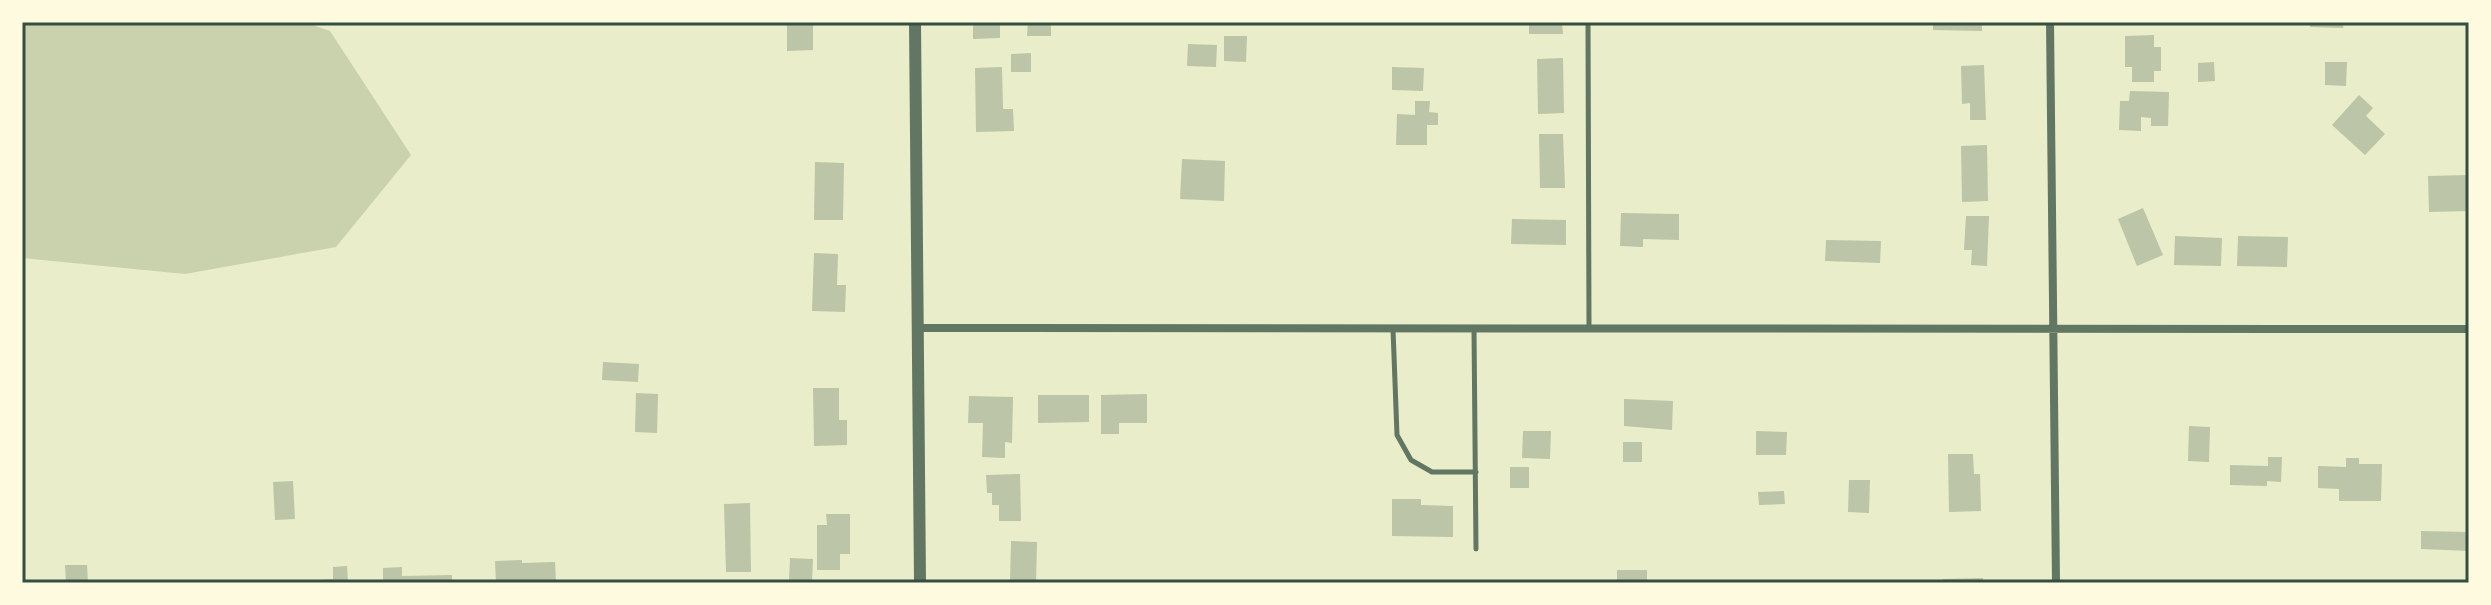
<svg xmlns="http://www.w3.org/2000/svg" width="2491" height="605" font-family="Cabin,sans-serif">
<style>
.green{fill:#cad2ad}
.building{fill:#bcc5a7}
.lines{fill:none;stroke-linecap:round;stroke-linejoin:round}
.service{stroke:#617663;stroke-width:5}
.minor{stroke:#617663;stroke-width:8}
.tertiary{stroke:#617663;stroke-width:12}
.neatline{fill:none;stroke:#344e41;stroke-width:3}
</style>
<rect width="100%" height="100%" fill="#e9edc9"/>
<path class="green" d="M22,22H304L330,31L411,155L336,247L185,274L22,258Z"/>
<path class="building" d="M787,22H813V50L787,51Z
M973,22H1000V38L973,39Z
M1028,22H1051V36H1027Z
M1529,22H1562L1563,34H1529Z
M1933,22H1982V31L1933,30Z
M2310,22H2344L2343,28L2310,27Z
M2154,35V47H2161V71H2154V82H2132V67H2125V36Z
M1224,36H1247L1246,62L1224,61Z
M1188,44L1217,45L1216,67L1187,66Z
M1031,53V72H1011V54Z
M1563,58L1564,113L1538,114L1537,59Z
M2214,62L2215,81L2198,82V63Z
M2325,62H2347L2346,86L2325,85Z
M1984,65L1986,120H1970V103L1962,104L1961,66Z
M1002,67L1003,109H1013L1014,131L976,132L975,68Z
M1392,67L1424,68L1423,91L1392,90Z
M2130,91L2169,92L2168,126H2151V118L2141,117V131L2119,130L2120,101H2129Z
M2359,95L2373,108L2366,116L2385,134L2365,155L2332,125Z
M1415,101H1430L1429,112L1438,113V125H1427V145H1396L1397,114L1415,115Z
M1539,134H1563L1565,188H1540Z
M1987,145L1988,201L1962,202L1961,146Z
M1182,159L1225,161L1224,201L1180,199Z
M815,162L844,163L843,220H814Z
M2469,175V211L2429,212L2428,176Z
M2143,208L2163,255L2137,266L2118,219Z
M1621,213L1679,214V240L1643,239V247L1620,246Z
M1966,216H1989L1987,266L1971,265L1972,250H1964Z
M1512,219L1566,220V245L1511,244Z
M2175,236L2222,238L2221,266L2174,265Z
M2238,236L2288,237L2287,267L2237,266Z
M1826,240L1881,241L1880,263L1825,261Z
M814,253L838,254L837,285H846L845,312L812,311Z
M603,362L639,364L638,382L602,380Z
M813,388H839V420H847V445L814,446Z
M636,393L658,394L657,433L635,432Z
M1147,394V423H1119V434H1101V395Z
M1038,395H1089V422L1038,423Z
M969,396L1013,397L1012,443L1005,442V458L982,457L983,423H968Z
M1624,399L1673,401L1672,430L1624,426Z
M2189,426L2210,427L2209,462L2188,461Z
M1523,431H1551L1550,459L1522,458Z
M1756,431L1787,432L1786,455H1756Z
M1623,442H1642V462H1623Z
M1948,454H1973L1974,474H1980L1981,511L1949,512Z
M2268,457H2282L2281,482L2267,481V486L2230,485V465L2268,466Z
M2346,458H2359V464H2382L2381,501H2339V489L2318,488V466L2346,467Z
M1510,467H1529V488H1510Z
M1020,474L1021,521H999V505H992V493H987L986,475Z
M1849,480H1870L1869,513L1848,512Z
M293,481L295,519L275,520L273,482Z
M1784,491L1785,504L1759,505L1758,492Z
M1392,499H1421V505L1453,506V537L1392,536Z
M750,503L751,572H726L724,504Z
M826,514H850V554H840V570H817V525H827Z
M2421,531L2469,532V551L2421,549Z
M1011,541L1037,542L1036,583H1010Z
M790,558L813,559L812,582L789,581Z
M522,560V563L555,562L556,583H496L495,561Z
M65,565H87L88,583H66Z
M347,566L348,583H304V581L333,579V567Z
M402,567V576L452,575V583H383V568Z
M1617,570H1647V583H1617Z
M1983,578V583H1943V579Z"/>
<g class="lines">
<path class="service" d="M1588,22L1589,328
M1393,329L1397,435L1411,460L1432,472H1476
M1474,329L1476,549"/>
<path class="minor" d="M2050,22L2056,583
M917,328L2469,329"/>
<path class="tertiary" d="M915,22L920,583"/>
</g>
<rect width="2491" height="605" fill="none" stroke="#fefae0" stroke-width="48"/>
<rect x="24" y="24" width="2443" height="557" class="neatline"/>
</svg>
